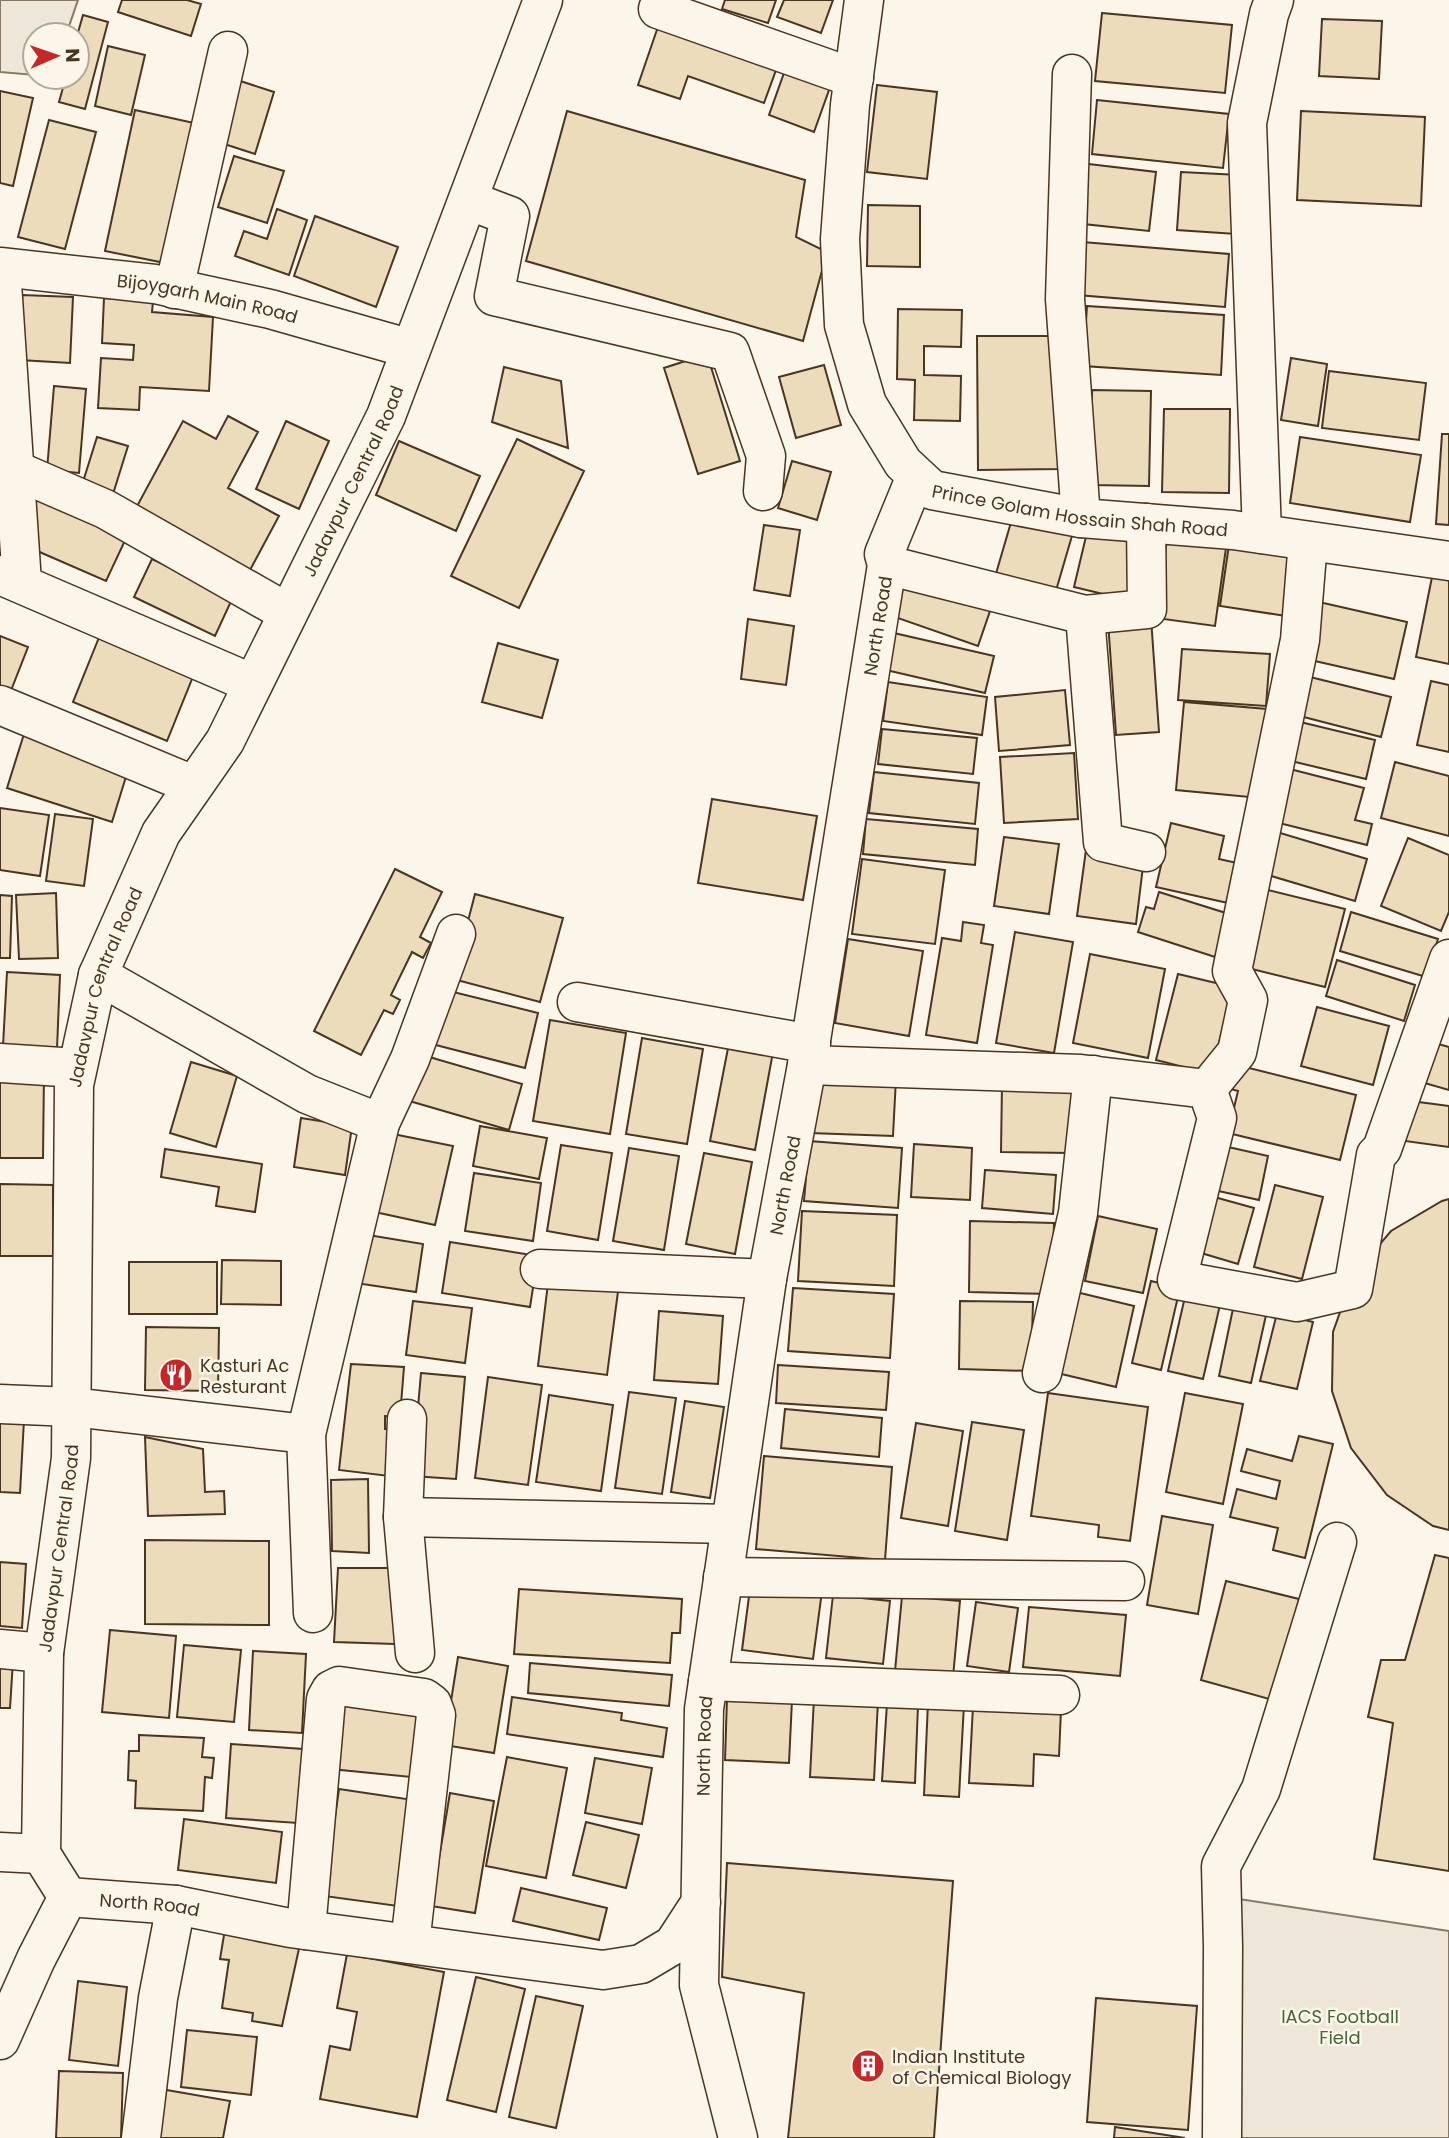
<svg xmlns="http://www.w3.org/2000/svg" width="1449" height="2138" font-family="Poppins,sans-serif">
<style>
.green{fill:#ede6d9;stroke:#887966;stroke-width:2}
.building{fill:#ecdcbc;stroke:#4a3520;stroke-width:2}
.lines{fill:none;stroke-linecap:round;stroke-linejoin:round}
.minor-casing{stroke:#4a3520;stroke-width:41}
.minor{stroke:#fbf6e9;stroke-width:38}
.labels{text-anchor:middle;dominant-baseline:central;stroke-width:5;stroke-linejoin:round;paint-order:stroke}
.street-label{font-size:18px;fill:#4a3520;stroke:#fbf6e9}
.poi-label{font-size:18px;fill:#4a3520;stroke:#fbf6e9;text-anchor:start}
.park-label{font-size:18px;fill:#436837;stroke:#fbf6e9}
</style>
<rect width="100%" height="100%" fill="#fbf6e9"/>
<path class="green" d="M0,0H78L66,35H35V75L0,72Z
M1232,1898L1449,1931V2138H1228Z"/>
<path class="building" d="M122,0H187L201,4L191,36L118,12Z
M725,0H776L768,23L722,9Z
M784,0H833L821,33L777,17Z
M1102,13L1232,25L1225,93L1095,81Z
M83,15L108,22L85,109L59,102L66,77H77V36Z
M661,18L780,59L764,103L688,76L680,99L638,85Z
M1322,19L1382,21L1379,79L1319,76Z
M108,46L145,55L131,115L95,106Z
M789,59L834,76L814,132L769,115Z
M231,78L274,92L255,154L212,140Z
M877,85L937,92L927,179L867,172Z
M0,91L33,98L13,186L0,183Z
M1097,100L1229,114L1223,168L1092,154Z
M135,110L194,123L165,263L105,251Z
M567,111L805,180L796,237L827,252L803,341L526,261Z
M1301,111L1425,117L1421,206L1297,200Z
M49,120L96,132L65,249L18,237Z
M234,156L284,171L267,223L218,207Z
M1080,163L1156,172L1149,231L1074,223Z
M1181,172L1239,175L1236,234L1177,230Z
M868,205L920,206V267L867,266Z
M277,209L307,220L289,275L235,256L244,231L267,239Z
M315,216L398,247L376,307L294,276Z
M1082,242L1229,254L1225,307L1077,295Z
M22,295L73,297L70,363L20,360Z
M104,298L153,301L152,312L213,317L209,391L140,387L139,410L98,408L101,358L133,360L134,345L102,343Z
M1087,306L1224,315L1221,375L1083,366Z
M898,309L962,310L961,347L924,346V375L961,376L960,421L914,420L915,380L897,379Z
M977,336H1058L1060,469L978,470Z
M707,354L740,461L698,474L664,368Z
M1291,358L1327,364L1318,426L1281,420Z
M824,365L841,425L796,438L779,377Z
M504,367L561,381L568,448L492,422Z
M1329,371L1426,383L1419,440L1322,428Z
M54,386L86,389L79,473L47,470Z
M1092,390L1151,391L1149,486L1091,485Z
M1164,409H1230L1229,493L1162,492Z
M228,416L258,432L228,488L279,516L250,570L136,508L183,421L216,439Z
M286,421L329,441L299,509L256,489Z
M1442,434H1449V525L1436,524Z
M97,437L128,446L113,494L82,485Z
M1300,437L1421,455L1410,522L1290,503Z
M517,439L584,471L519,608L451,576Z
M399,441L480,476L456,531L376,495Z
M792,461L831,472L817,520L778,508Z
M35,491L129,532L106,581L35,550Z
M1014,512L1074,529L1055,594L995,577Z
M764,525L800,530L790,596L754,590Z
M1088,528L1141,541L1128,600L1074,587Z
M1230,538L1297,548L1286,616L1220,606Z
M1167,539L1226,548L1215,626L1156,618Z
M152,559L233,597L215,636L134,597Z
M1433,572L1449,575V664L1416,657Z
M905,581L990,611L978,646L892,616Z
M1319,602L1407,622L1394,679L1306,659Z
M1151,618L1159,732L1116,735L1108,621Z
M748,619L794,626L786,685L741,679Z
M894,633L994,656L985,693L886,670Z
M100,635L194,674L167,741L73,702Z
M0,636L28,647L10,693L0,689Z
M498,643L558,660L542,718L482,702Z
M1182,649L1270,654L1266,706L1178,700Z
M1306,676L1391,697L1381,737L1296,715Z
M1431,681L1449,685V752L1417,745Z
M888,682L987,697L982,735L883,721Z
M1065,690L1070,745L999,751L995,697Z
M1184,702L1267,709L1260,798L1176,790Z
M1296,721L1375,740L1366,779L1287,760Z
M882,729L977,738L973,774L878,764Z
M24,734L129,767L112,822L7,788Z
M1074,753L1078,819L1004,823L1000,757Z
M1395,762L1449,776V836L1381,818Z
M1282,767L1364,788L1355,820L1372,824L1367,845L1279,823Z
M874,772L979,783L975,824L869,813Z
M712,799L817,816L803,900L698,883Z
M0,808L49,815L40,876L0,870Z
M55,814L93,819L84,886L46,881Z
M866,819L978,829L975,865L863,854Z
M1171,823L1224,836L1219,859L1237,863L1228,903L1156,887Z
M1270,830L1367,859L1355,901L1258,872Z
M1004,837L1059,844L1049,914L994,906Z
M1408,838L1449,855V912L1441,931L1381,906Z
M1086,850L1144,858L1136,924L1077,916Z
M862,859L945,870L935,944L852,934Z
M395,869L442,892L420,937L431,943L423,958L412,952L391,995L400,1000L393,1014L384,1010L361,1055L314,1031Z
M1260,888L1345,909L1325,987L1240,966Z
M1159,892L1229,914L1215,957L1138,932L1146,907L1154,909Z
M56,893L58,958L19,959L16,895Z
M475,894L563,918L540,1002L453,979Z
M0,895L12,896L10,958H0Z
M1351,912L1438,939L1426,977L1340,951Z
M963,922L984,925L981,943L993,945L977,1043L926,1035L942,938L961,941Z
M1015,932L1073,942L1054,1053L996,1043Z
M848,939L923,951L909,1036L835,1023Z
M1090,954L1165,969L1148,1058L1073,1043Z
M1337,960L1415,985L1404,1021L1326,996Z
M7,972L60,975L57,1049L3,1046Z
M1178,974L1233,987L1211,1074L1156,1060Z
M441,989L538,1013L525,1068L428,1043Z
M1317,1007L1389,1026L1373,1085L1301,1066Z
M550,1020L626,1033L610,1134L533,1121Z
M642,1038L703,1049L687,1144L626,1134Z
M1424,1040L1449,1047V1090L1414,1080Z
M729,1043L773,1052L755,1150L710,1141Z
M419,1054L522,1084L509,1130L406,1100Z
M191,1062L237,1076L216,1147L170,1133Z
M1237,1065L1356,1095L1340,1160L1228,1133L1238,1091L1231,1089Z
M0,1072L44,1073L43,1158H0Z
M828,1075L896,1078L893,1136L810,1133L813,1088Z
M1002,1084L1073,1086L1071,1153L1001,1152Z
M1411,1101L1449,1106V1147L1405,1141Z
M301,1118L352,1126L345,1175L294,1167Z
M480,1126L547,1138L539,1179L473,1166Z
M388,1133L453,1146L435,1225L370,1211Z
M809,1141L902,1148L898,1208L804,1201Z
M914,1144L972,1148L970,1200L911,1197Z
M1215,1144L1268,1156L1259,1200L1205,1188Z
M561,1145L612,1153L598,1240L547,1231Z
M629,1148L679,1156L664,1250L613,1241Z
M165,1149L262,1164L255,1212L216,1206L219,1187L161,1177Z
M704,1153L752,1162L735,1254L686,1244Z
M985,1170L1056,1175L1053,1214L982,1208Z
M474,1173L541,1183L533,1241L465,1231Z
M0,1184L53,1185V1256H0Z
M1275,1185L1323,1197L1302,1279L1254,1267Z
M1207,1195L1254,1208L1238,1264L1191,1250Z
M1449,1199V1530L1433,1526L1387,1495L1351,1448L1332,1391L1333,1332L1353,1276L1391,1231L1442,1201Z
M802,1211L897,1215L894,1286L798,1281Z
M1098,1216L1157,1229L1143,1293L1085,1281Z
M970,1221L1054,1223L1052,1294L969,1292Z
M356,1233L423,1244L416,1292L349,1282Z
M450,1242L538,1256L530,1307L442,1293Z
M222,1260L281,1261V1305L221,1304Z
M129,1262H217V1314H129Z
M549,1275L619,1284L607,1375L538,1366Z
M1151,1281L1180,1288L1161,1370L1132,1363Z
M793,1288L894,1294L890,1358L788,1351Z
M1187,1288L1222,1296L1203,1379L1168,1371Z
M1072,1291L1134,1306L1116,1387L1053,1372Z
M1235,1299L1268,1306L1251,1383L1219,1376Z
M413,1301L472,1308L465,1363L406,1355Z
M960,1301L1033,1302L1031,1371L959,1369Z
M659,1311L723,1316L718,1384L654,1380Z
M1277,1313L1313,1322L1297,1389L1260,1381Z
M146,1327L219,1328L218,1391L145,1390Z
M351,1364L404,1367L400,1417L385,1416V1429H400L397,1477L339,1470Z
M778,1365L889,1372L886,1410L776,1403Z
M421,1373L465,1377L456,1479L412,1476Z
M488,1377L542,1385L528,1485L475,1478Z
M629,1392L676,1398L662,1494L615,1488Z
M1048,1393L1148,1407L1130,1541L1098,1537L1099,1525L1031,1516Z
M1185,1393L1243,1404L1223,1504L1166,1492Z
M549,1395L613,1405L601,1491L536,1482Z
M685,1401L724,1407L710,1498L671,1492Z
M785,1409L882,1418L879,1457L781,1448Z
M0,1419L24,1420L20,1493L0,1492Z
M972,1422L1024,1430L1007,1540L955,1531Z
M916,1423L963,1431L948,1526L901,1518Z
M1299,1436L1333,1444L1305,1558L1273,1550L1278,1528L1230,1517L1237,1489L1276,1499L1280,1481L1241,1471L1247,1449L1292,1461Z
M145,1437L203,1449L205,1492L224,1491L225,1514L148,1516Z
M764,1456L892,1467L885,1560L756,1549Z
M368,1479L369,1553L332,1551L331,1480Z
M1162,1516L1213,1525L1198,1614L1147,1605Z
M145,1540L269,1541V1625L145,1624Z
M1435,1555L1449,1558V1871L1374,1859L1393,1723L1368,1717L1381,1660H1405Z
M0,1562L26,1564L22,1628L0,1626Z
M338,1568H398L395,1644L334,1642Z
M751,1581L822,1591L813,1659L742,1650Z
M1226,1581L1299,1599L1273,1700L1201,1680Z
M519,1589L682,1599L680,1633H672L670,1663L514,1654Z
M833,1595L890,1601L883,1664L826,1658Z
M902,1596L960,1601L953,1677L895,1671Z
M976,1602L1018,1608L1009,1672L967,1666Z
M1029,1607L1126,1615L1120,1676L1023,1667Z
M110,1630L176,1636L169,1718L102,1712Z
M184,1645L241,1650L234,1722L177,1717Z
M253,1651L306,1654L302,1733L249,1730Z
M458,1657L508,1666L494,1753L444,1745Z
M0,1660L13,1661L10,1708H0Z
M530,1663L672,1675L669,1706L528,1693Z
M512,1697L622,1713L621,1720L667,1728L663,1757L507,1734Z
M727,1698L792,1700L789,1763L725,1760Z
M814,1698L878,1701L874,1780L810,1777Z
M338,1699L418,1708L411,1777L331,1769Z
M928,1702L964,1704L959,1797L924,1795Z
M887,1703L918,1705L915,1783L882,1781Z
M973,1706L1061,1710L1059,1756L1034,1754L1033,1786L969,1783Z
M139,1735L204,1738L202,1757L214,1758L212,1778L205,1777L203,1811L135,1808L136,1781L128,1780L129,1751H139Z
M231,1744L303,1749L298,1823L226,1818Z
M507,1757L567,1768L546,1878L486,1866Z
M595,1758L652,1768L642,1824L585,1813Z
M339,1789L420,1801L405,1907L324,1896Z
M450,1793L494,1801L475,1913L431,1906Z
M184,1819L282,1832L276,1883L178,1870Z
M586,1822L639,1835L626,1888L573,1875Z
M727,1863L953,1881L934,2138H788L804,1993L722,1977Z
M521,1888L607,1908L599,1940L513,1921Z
M225,1929L300,1944L282,2026L252,2021L253,2013L222,2008L229,1960L220,1959Z
M347,1954L444,1972L417,2117L320,2099L330,2046L350,2050L357,2012L337,2008Z
M476,1977L525,1989L496,2112L447,2100Z
M78,1981L127,1987L118,2066L69,2060Z
M536,1996L583,2006L556,2128L509,2117Z
M1096,1998L1197,2006L1188,2130L1087,2122Z
M187,2030L257,2037L251,2095L181,2087Z
M59,2071L123,2073L121,2138H56Z
M161,2089L230,2101L223,2138H153Z
M1115,2127L1185,2138H1114Z"/>
<g class="lines">
<defs>
<g id="minor">
<path id="s1" d="M864,0L850,105L840,239L844,325L867,404L903,463L932,490L1081,518L1233,530L1449,561"/>
<path d="M658,9L854,78"/>
<path d="M1072,74L1065,299L1081,518"/>
<path d="M468,200L510,216L494,296L730,352L766,456L763,491"/>
<path id="s2" d="M0,267L155,284L270,309L411,349"/>
<path d="M1,268L22,583"/>
<path d="M174,289L228,51"/>
<path d="M15,470L105,509L288,613"/>
<path d="M1262,534L1247,123L1269,14L1274,0"/>
<path d="M887,565L1085,615L1147,609L1146,523"/>
<path d="M0,575L253,684"/>
<path d="M1085,615L1103,842L1146,852"/>
<path d="M0,705L193,785"/>
<path d="M577,1002L811,1044"/>
<path d="M0,1063L77,1068"/>
<path d="M807,1065L1081,1074L1207,1089L1217,1118L1177,1280L1297,1302L1353,1289L1376,1155L1382,1149L1449,959"/>
<path d="M1207,1089L1237,1052L1248,1000L1232,971L1300,640L1308,541"/>
<path d="M380,1123L410,1059L456,934"/>
<path d="M540,1269L767,1279"/>
<path d="M1042,1373L1078,1213L1093,1075"/>
<path d="M0,1404L72,1407L306,1434L380,1123L307,1094L98,975"/>
<path d="M407,1419L403,1517L415,1653"/>
<path d="M306,1434L313,1613"/>
<path d="M403,1517L730,1524"/>
<path d="M723,1577L1125,1581"/>
<path d="M0,1649L44,1653"/>
<path d="M708,1681L1060,1695"/>
<path d="M0,1852L41,1854"/>
<path id="s3" d="M68,1897L176,1905L290,1928L603,1970L641,1964L673,1945L701,1902"/>
<path d="M306,1930L326,1699L331,1690L339,1686L424,1698L432,1704L436,1715L410,1944"/>
<path id="s4" d="M0,2040L36,1959L68,1897L41,1854L44,1653L71,1458L74,1085L98,975L161,833L225,741L386,416L543,0"/>
<path d="M141,2138L158,1998L176,1905"/>
<path id="s5" d="M738,2138L699,1985L704,1709L767,1279L807,1065L887,565L884,554L916,476"/>
<path d="M1222,2138L1223,1946L1221,1866L1261,1789L1337,1542"/>
</g>
</defs>
<use href="#minor" class="minor-casing"/>
<use href="#minor" class="minor"/>
</g>
<defs>
<symbol id="restaurant-disc" viewBox="-11 -11 22 22"><circle r="9.5" fill="#c62828" stroke="#fbf6e9"/><path d="M-5-6h1v4h1v-4h1v4h1v-4h1v5L-1.5 .5V6h-2V.5L-5-1ZM5-6V6H3V1.5H1.5Q1.5-4 5-6Z" fill="#fff"/></symbol>
<symbol id="building-disc" viewBox="-11 -11 22 22"><circle r="9.5" fill="#c62828" stroke="#fbf6e9"/><path d="M-4-6H4V6H1V3H-1V6H-4ZM-2.5-4.3h1.7v1.8h-1.7ZM.8-4.3h1.7v1.8H.8ZM-2.5-1h1.7V.8h-1.7ZM.8-1h1.7V.8H.8Z" fill="#fff"/></symbol>
</defs>
<g fill-rule="evenodd">
<use href="#restaurant-disc" x="157" y="1356" width="38" height="38"/>
<use href="#building-disc" x="849" y="2047" width="38" height="38"/>
</g>
<g class="labels">
<g class="street-label">
<text stroke="none"><textPath href="#s2" startOffset="210">Bijoygarh Main Road</textPath></text>
<text stroke="none"><textPath href="#s4" startOffset="1650">Jadavpur Central Road</textPath></text>
<text stroke="none"><textPath href="#s1" startOffset="667">Prince Golam Hossain Shah Road</textPath></text>
<text stroke="none"><textPath href="#s5" startOffset="1531">North Road</textPath></text>
<text stroke="none"><textPath href="#s4" startOffset="1083">Jadavpur Central Road</textPath></text>
<text stroke="none"><textPath href="#s5" startOffset="964">North Road</textPath></text>
<text stroke="none"><textPath href="#s4" startOffset="516">Jadavpur Central Road</textPath></text>
<text stroke="none"><textPath href="#s5" startOffset="397">North Road</textPath></text>
<text stroke="none"><textPath href="#s3" startOffset="82">North Road</textPath></text>
</g>
<g class="poi-label">
<text x="200" y="1365">Kasturi Ac<tspan x="200" dy="21">Resturant</tspan></text>
<text x="892" y="2056">Indian Institute<tspan x="892" dy="21">of Chemical Biology</tspan></text>
</g>
<g class="park-label">
<text x="1340" y="2016">IACS Football<tspan x="1340" dy="21">Field</tspan></text>
</g>
</g>
<g transform="translate(56 56) rotate(88)"><circle r="33" fill="#fbf6e9" stroke="#b4a999" stroke-width="2"/>
<path d="M0-5L12 26L0 18L-12 26Z" fill="#c62828"/>
<text y="-10" font-size="19" font-weight="bold" text-anchor="middle" fill="#4a3520">N</text>
</g>
</svg>
